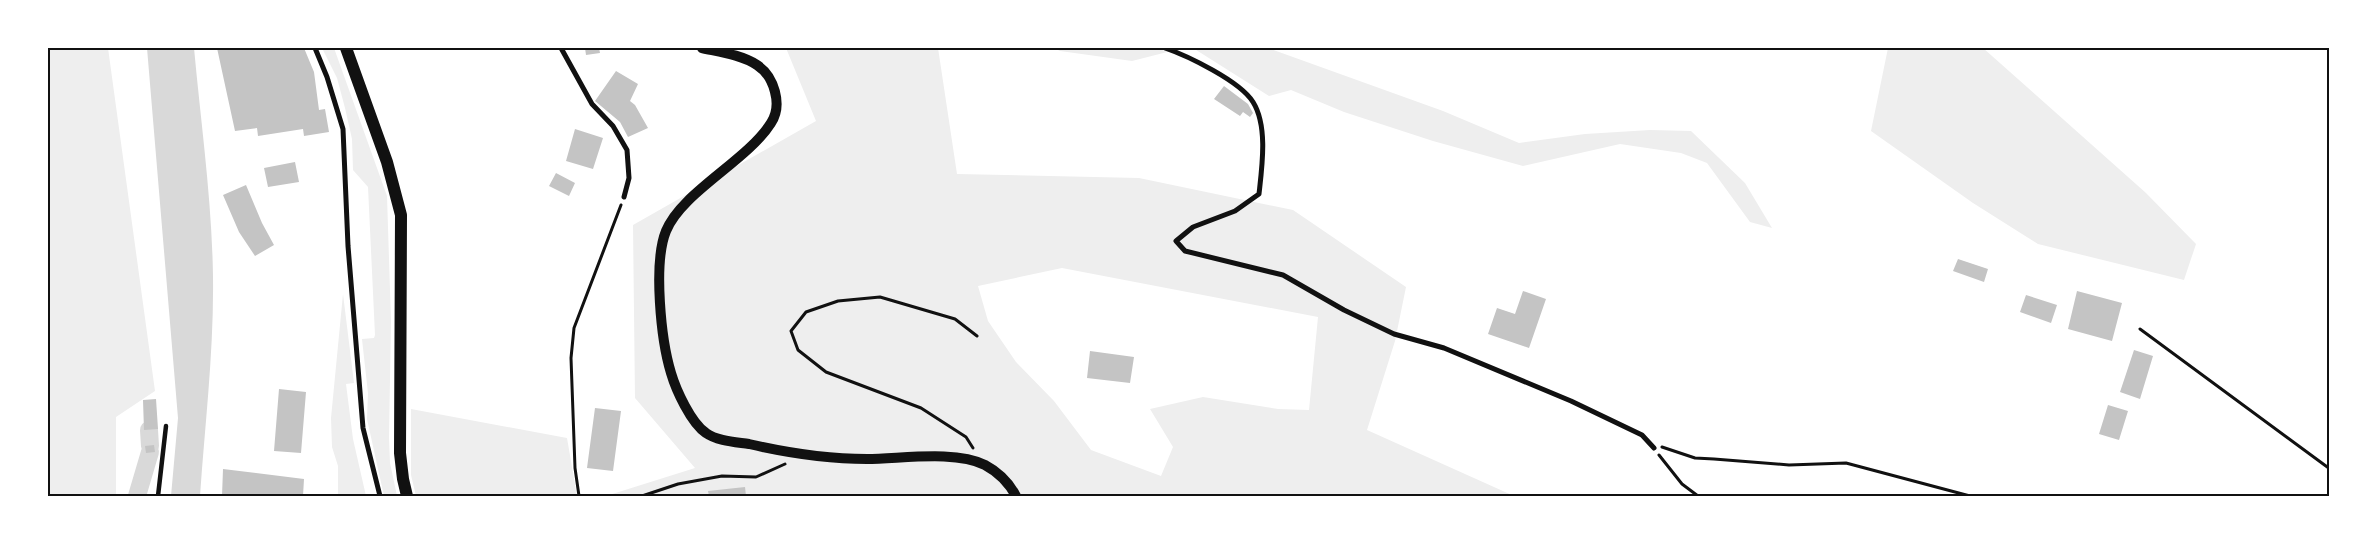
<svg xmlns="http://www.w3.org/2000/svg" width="2377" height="544" font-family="'DM Sans',sans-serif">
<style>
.green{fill:#eee;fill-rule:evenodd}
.water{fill:#d9d9d9}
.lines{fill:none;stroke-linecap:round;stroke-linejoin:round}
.canal{stroke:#d9d9d9;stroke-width:18}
.building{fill:#c4c4c4}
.path{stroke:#111;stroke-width:3}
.pedestrian{stroke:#111;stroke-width:4.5}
.minor{stroke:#111;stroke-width:5}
.secondary{stroke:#111;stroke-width:10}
.primary{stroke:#111;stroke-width:12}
.neatline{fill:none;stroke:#111;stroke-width:2}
</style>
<rect width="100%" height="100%" fill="#fff"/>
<path class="green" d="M48,48H108L155,391L116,417V496H48Z
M322,48H334L387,196L391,321L389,438L390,463L397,496H384L367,419L368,393L362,339L374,338L375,335L368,187L353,170L352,139L345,108L337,78Z
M786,48H938L957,174L1139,178L1293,210L1406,287L1395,341L1367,430L1514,496H606L695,468L635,398L633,225L816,121ZM1062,268L1318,317L1309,410L1278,409L1203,397L1150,409L1173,447L1161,476L1091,450L1054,401L1016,362L988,321L978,286Z
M1054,48H1183L1132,61L1060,51Z
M1193,48H1268L1443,111L1519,143L1585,134L1650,130L1691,131L1745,183L1772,228L1750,222L1707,163L1681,153L1620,144L1523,166L1433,141L1344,112L1291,90L1269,96Z
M1888,48H1983L2146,193L2196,244L2184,280L2038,244L1973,203L1871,131Z
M343,294L354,383L346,384L353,439L366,496H338V466L332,447L331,418Z
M411,409L567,438L577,496H416L411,475Z"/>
<path class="water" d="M147,48H194C201,124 212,201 213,277C214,350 205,424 200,496H171L178,418Z"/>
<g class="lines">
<path class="canal" d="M149,430L150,446
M137,496L150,452"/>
</g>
<path class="building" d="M217,48H304L314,72L319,110L325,109L329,132L304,136L303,129L258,136L257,128L235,131Z
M585,48H599L600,53L586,55Z
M616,71L638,84L630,101L635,105L648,128L628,137L620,122L595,101Z
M1224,86L1248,104L1253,113L1250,117L1243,112L1240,116L1214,99Z
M575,129L603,138L593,169L566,161Z
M295,162L299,182L268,187L264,168Z
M556,173L575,183L569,196L549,186Z
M246,185L262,223L274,245L255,256L239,232L223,195Z
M1958,259L1988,269L1984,282L1953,271Z
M1523,291L1546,299L1529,348L1488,334L1497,308L1515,314Z
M2077,291L2122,303L2112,341L2068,329Z
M2026,295L2057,305L2051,323L2020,312Z
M2134,350L2153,356L2140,399L2120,392Z
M1090,351L1134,357L1130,383L1087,378Z
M279,389L306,392L301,453L274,451Z
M156,399L158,429L144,430L143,400Z
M2108,405L2128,411L2119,440L2099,434Z
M595,408L621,411L613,471L587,468Z
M154,445L155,452L146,453L145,446Z
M223,469L304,479L303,496H222Z
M745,487L746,496H709L708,491Z"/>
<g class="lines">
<path class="path" d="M2140,329L2330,469
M1662,447L1695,458L1714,459L1789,465L1846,463L1970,496
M973,448L966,437L921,408L826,372L798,350L791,331L806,312L838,301L880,297L955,319L977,336
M1659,455L1682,484L1698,496
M579,496L575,468L571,358L574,328L621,205
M619,496H642L678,484L722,476L756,477L785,464"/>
<path class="pedestrian" d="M158,496L166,426"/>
<path class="minor" d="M315,48L327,77L343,129L348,246L363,428L380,496
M561,48L592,104L613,126L627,150L629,178L624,197
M1165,48C1188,56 1240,81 1253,102C1268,126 1262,167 1259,194L1235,211L1193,227L1176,241L1185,251L1283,275L1344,310L1394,334L1444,348L1571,401L1642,435L1654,448"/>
<path class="secondary" d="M702,48C720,52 742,55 757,65C774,76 783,105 771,123C747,161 682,192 666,231C653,263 661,340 671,373C676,390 691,423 706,433C717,441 736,442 749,444C788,453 827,459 867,459C901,459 955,450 985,465C1000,473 1009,483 1016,496"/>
<path class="primary" d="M346,48L387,162L401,215L400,453L403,479L407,496"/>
</g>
<rect width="2377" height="544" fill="none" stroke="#ffffff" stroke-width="98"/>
<rect x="49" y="49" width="2279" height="446" class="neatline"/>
</svg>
